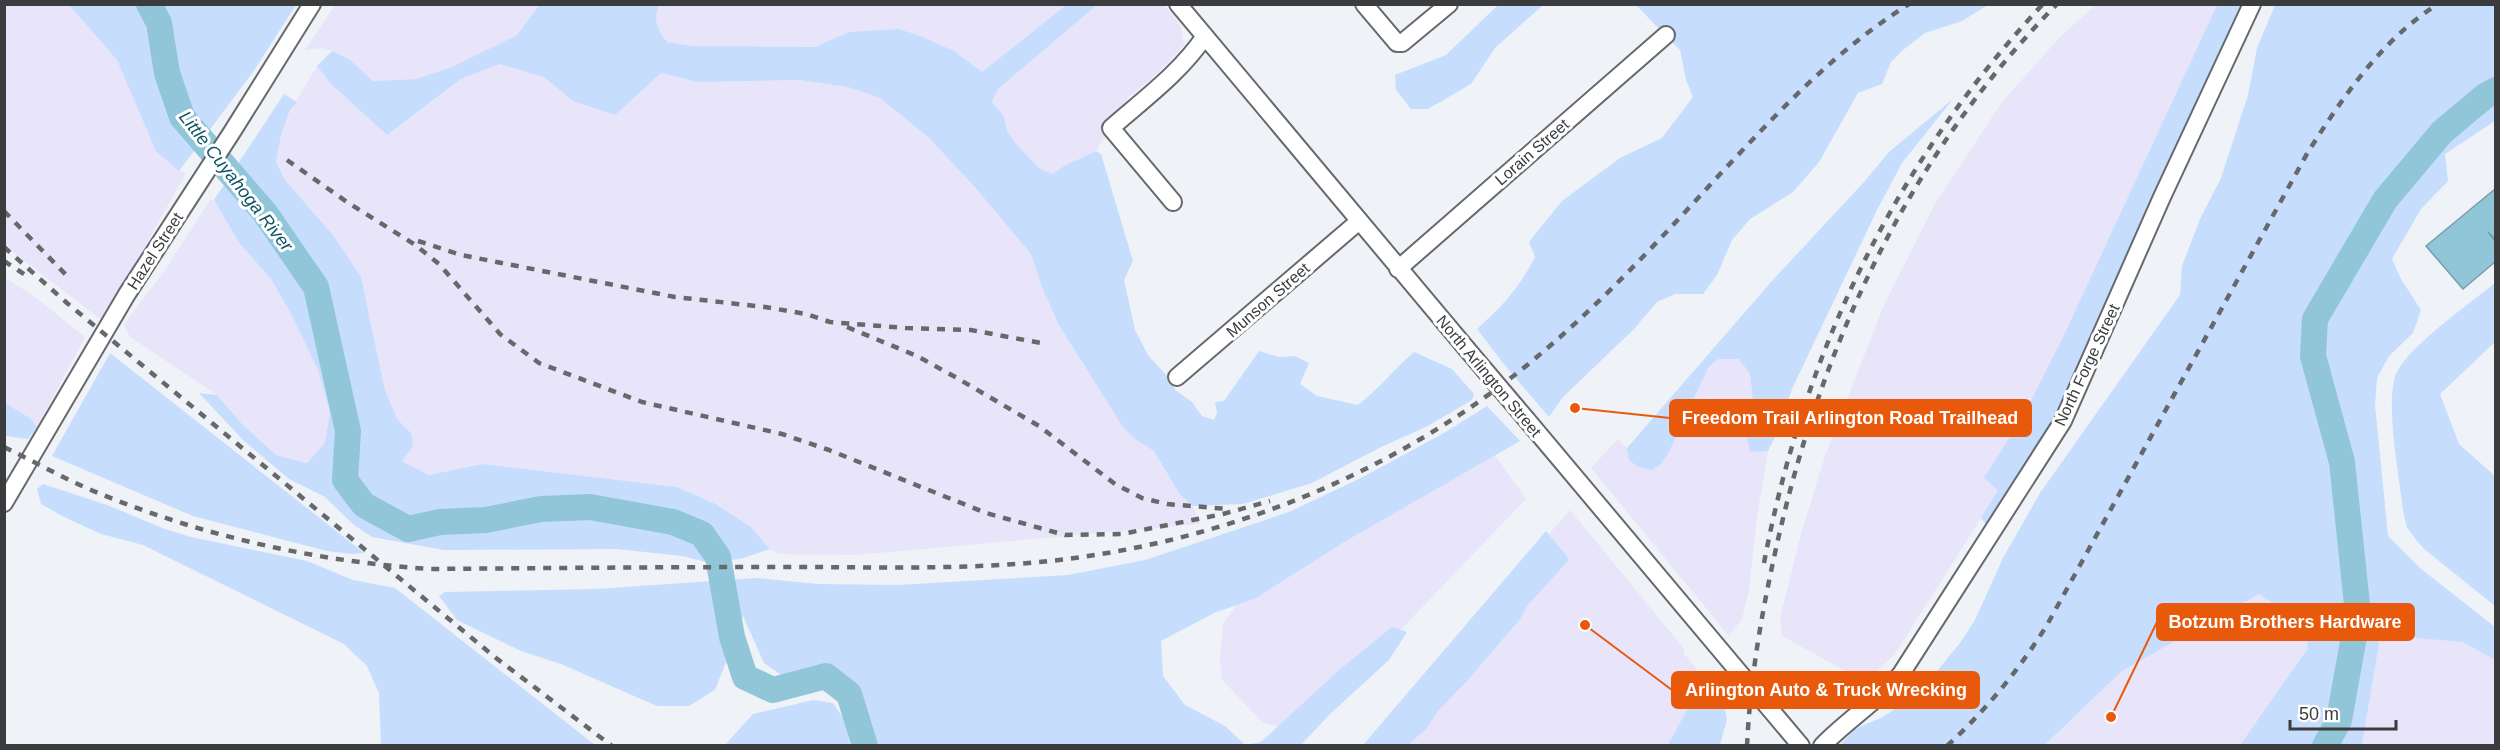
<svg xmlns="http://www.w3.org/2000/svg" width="2500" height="750" font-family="Helvetica,sans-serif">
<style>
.industrial{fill:#e8e5fb}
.green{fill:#c6ddfe}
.water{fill:#91c6d8;stroke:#779daa;stroke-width:1.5}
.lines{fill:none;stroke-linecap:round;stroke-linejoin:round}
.river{stroke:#91c6d8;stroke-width:26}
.minor-casing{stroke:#66696d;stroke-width:20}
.minor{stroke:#fff;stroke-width:16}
.rail{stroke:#66686a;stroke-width:4.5;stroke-dasharray:8 8;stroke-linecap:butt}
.minor-bridge-casing{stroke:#66696d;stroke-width:20;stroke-linecap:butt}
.minor-bridge{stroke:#fff;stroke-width:16}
.labels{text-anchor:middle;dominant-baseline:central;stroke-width:6;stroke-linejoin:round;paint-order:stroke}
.street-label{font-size:16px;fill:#3a3c3d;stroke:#fff}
.water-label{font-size:18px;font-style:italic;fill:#0a5467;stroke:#fff}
.leader{fill:none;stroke:#e8590c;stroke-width:2}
.callout-dot{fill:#e8590c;stroke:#fff;stroke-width:2}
.callout{fill:#e8590c;stroke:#e8590c;stroke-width:2}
.callout-label{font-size:18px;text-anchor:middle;font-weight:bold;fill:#fff}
</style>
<rect width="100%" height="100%" fill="#eff2f7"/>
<path class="industrial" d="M659,4L1066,5L982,72L954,51L899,29L849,33L816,47L692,46L667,42L658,31L655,14Z
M4,5H69L117,60L135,98L179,171L186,173L103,321L5,246Z
M335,5H539L517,35L452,67L416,79L373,81L349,59L332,51L321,48L305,50Z
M1097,5H1164L1180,25L1184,45L1161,70L1128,98L1096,151L1064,166L1053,174L1039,168L1016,144L1007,131L1004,116L992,102L998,89Z
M2096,5H2217L2063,337L2023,416L1984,478L1999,490L1895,654L1865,682L1782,636L1780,618L1799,541L1824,459L1883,307L1936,202L2002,102L2061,36Z
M499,63L544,77L573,101L661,73L698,82L800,80L848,87L880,98L928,137L974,186L1031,254L1042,287L1083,364L1136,440L1154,451L1180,495L1193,506L1200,524L856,555L778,554L770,549L751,527L717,504L677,487L482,464L429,475L402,461L411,433L397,419L385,390L370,317L333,235L285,180L276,162L281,135L289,113L317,66L330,83L429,104L461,79Z
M210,200H214L240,244L271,279L290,312L318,370L330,412L325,443L308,463L276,455L242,424L217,395L130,337L124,324L163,273Z
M4,277L35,297L85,337L37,427L30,418L5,403Z
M1717,359H1739L1750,374L1753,402L1746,432L1750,452L1768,451L1757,516L1749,590L1742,619L1729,636L1591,468L1618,439L1627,448L1630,460L1669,452L1708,368Z
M1490,448L1526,499L1313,721L1296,730L1263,723L1222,680L1220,658L1223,624L1248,589Z
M1570,510L1685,650L1683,652L1712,689L1694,704L1679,745L1394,746L1567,556L1549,534Z
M2259,594L2302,622L2308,648L2240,745L2045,746L2122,671Z
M2381,614L2413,636L2463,642L2495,660V745L2362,746L2378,650Z"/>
<path class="green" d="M659,4C653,19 657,30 667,42L692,46L815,47L849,32L899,29L920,36L954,51L982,72L1066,5H1097L998,89L992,102L1004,116L1007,131L1016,144L1039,168L1053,174L1064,166L1096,151L1101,154L1133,261L1124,280L1135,330L1148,355L1167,376L1175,390L1192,402L1202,416L1214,420L1217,413L1215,402L1224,401L1259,351L1279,357L1295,356L1309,363L1300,384L1317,396L1358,405C1379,389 1394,369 1414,352L1452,369L1474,394L1472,400L1426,427L1381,447L1312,483L1243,504L1193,506L1180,495L1154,451L1136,440L1123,427L1059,325L1042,287L1031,254L974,186L928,137L880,98L848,87L800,80L698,82L661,73L615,115L573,101L544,77L499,64L461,79L387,135L330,83L317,66L332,51L349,59L373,81L416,79L452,67L517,35L539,5Z
M69,5H296L253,72L179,171L156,151L117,60Z
M1498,5H1543L1495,48L1471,84L1428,109H1411L1396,90L1395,75L1446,55Z
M1636,5H1988L1962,21L1925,33L1903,50L1891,62L1882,84L1858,93L1819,162L1793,192L1750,219L1732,240L1717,275L1703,294H1675L1657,302L1634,329L1563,397L1549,417L1503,363L1477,329C1503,306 1519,288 1535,257L1529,242L1562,201L1620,158L1662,138L1693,97L1686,80L1680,50Z
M2217,5H2247L2055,419L1987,526L1981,518L1998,490L1984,478L2023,416L2063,337Z
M2275,5H2495V121L2445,154L2448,181L2421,209L2392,259L2401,279L2421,310L2413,333L2389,356L2377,378L2375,405L2388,536L2420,568L2495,627V660L2463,642L2417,638L2381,615L2378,650L2362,745H2240L2308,648L2302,622L2259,594L2122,671L2045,745H1840L1855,729L1883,717L1919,693L1960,643L1975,620L2003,558L2040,493L2180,295L2182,266L2200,219L2221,178L2248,95L2257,48Z
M284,94L297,102L290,110L281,135L276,162L285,180L333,235L361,277L385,390L397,419L411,433L413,446L402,461L429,475L482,464L677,487L716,504L751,527L770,549L740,559L706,562L682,556L617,549L444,550L372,537L354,525L325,497L289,479L243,440L199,393L217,395L242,424L276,455L307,463L325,443L330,412L318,370L290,312L271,279L240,244L214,200Z
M1953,99L1902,163L1877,210L1792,389L1778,431L1768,451L1750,452L1746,432L1753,402L1750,374L1739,359H1718L1708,368L1669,452L1661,464L1652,470L1638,467L1629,460L1627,448L1771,282L1864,182L1889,152Z
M2495,283V342L2440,394L2459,444L2495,476V606L2423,548L2407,528L2403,510C2399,476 2386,407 2395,377C2403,350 2472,302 2495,283Z
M110,353L364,553L352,554L327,551L193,516L52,456Z
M5,403L30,418L37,427L28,439L5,436Z
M1487,406L1520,441L1344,542L1256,598L1214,613L1161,641L1163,676L1185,705L1225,726L1245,745H877L856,708L798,678L781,675L764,663L743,616L724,642L726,662L715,690L689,706H657L561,664L521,651L457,620L439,596L445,592L596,589L756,578L818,584L898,585L1068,575L1145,560L1289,512L1361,478L1444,433Z
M43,484L107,505L165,529L191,537L307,561L353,580L395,588L595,745H381L379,693L367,666L344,644L143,545L101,534L64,517L41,504L37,489Z
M1546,531L1567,556L1568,561L1527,606L1520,619L1467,681L1437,712L1427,728L1408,745H1363Z
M1392,627L1407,632L1389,660L1329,715L1301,745H1246L1261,742L1339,670Z
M1712,689L1721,693L1727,719L1720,745H1668L1688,708L1690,699L1693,694Z
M813,700L833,703L845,721L850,745H725L753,714Z"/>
<path class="water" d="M2495,189V239L2488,232L2495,241V262L2463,289L2426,246Z"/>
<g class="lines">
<path class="river" d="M149,4L159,23L167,73L182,117L265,213L316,287L348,431L345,480L364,505L408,529L440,522L486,520L541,509L590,507L673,522L702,534L718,557L732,637L745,677L773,690L826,676L849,694L865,746
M2325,746L2339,720L2358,614L2342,462L2313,356L2315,319L2385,200L2442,132L2485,96L2496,90"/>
<defs>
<path id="minor" d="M1178,4L1466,348
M1364,4L1397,43H1402L1449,4
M1173,202L1111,128C1144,99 1180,73 1205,36
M1398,269L1666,35
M1177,377L1358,222
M1527,420L1801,746
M4,503L127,294L232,132L312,4
M1822,746C1847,720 1878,701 1901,674L2063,421L2162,197L2252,4"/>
</defs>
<use href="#minor" class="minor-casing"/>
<use href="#minor" class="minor"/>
<path class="rail" d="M287,160L347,202L414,244L439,264L500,334L539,363L642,402L782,434L829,450L986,513L1065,535L1122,534L1223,514L1270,501
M4,211L69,278
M418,241L461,255L675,297L765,307L806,314L830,322L906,328L971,330L1041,343
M4,247L67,303L496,658L612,746
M4,261L30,278
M847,327L917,356L957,378L1039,426L1115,484L1142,498L1167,504L1228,509
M4,447C33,461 61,477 91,490C198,535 312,561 429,569C549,568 669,567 790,567C876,567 964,570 1050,561C1227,542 1402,471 1538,356C1605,300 1663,236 1722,172C1781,109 1836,50 1909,4
M1764,563C1804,351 1896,161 2043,4
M1747,746C1750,681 1761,616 1775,553C1820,347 1907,157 2057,4
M1947,746C1986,710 2019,670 2047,625L2308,152C2343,97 2382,39 2438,4"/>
<defs>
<path id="minor-bridge" d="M1466,348L1527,420"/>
</defs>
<use href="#minor-bridge" class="minor-bridge-casing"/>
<use href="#minor-bridge" class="minor-bridge"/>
</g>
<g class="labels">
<g class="street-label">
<text transform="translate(1532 152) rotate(-41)">Lorain Street</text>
<text transform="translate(155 251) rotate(-57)">Hazel Street</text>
<text transform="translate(1268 300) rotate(-41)">Munson Street</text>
<text transform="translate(2087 365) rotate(-65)">North Forge Street</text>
<text transform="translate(1489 376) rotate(50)">North Arlington Street</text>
</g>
<g class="water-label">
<text transform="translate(236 181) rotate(52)">Little Cuyahoga River</text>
</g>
</g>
<path class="leader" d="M1575 408L1670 418M2111 717L2157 622M1585 625L1672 690"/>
<g class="callout-dot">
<circle cx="1575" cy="408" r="6"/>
<circle cx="2111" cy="717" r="6"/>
<circle cx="1585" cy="625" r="6"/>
</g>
<g class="callout">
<rect x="1670" y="400" width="361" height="36" rx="6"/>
<rect x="2157" y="604" width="257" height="36" rx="6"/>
<rect x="1672" y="672" width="307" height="36" rx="6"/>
</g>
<g class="callout-label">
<text x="1850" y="424">Freedom Trail Arlington Road Trailhead</text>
<text x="2285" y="628">Botzum Brothers Hardware</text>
<text x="1826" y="696">Arlington Auto &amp; Truck Wrecking</text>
</g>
<rect width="2500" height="750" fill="none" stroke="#3a3c3d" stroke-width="12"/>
<path d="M2290 720v9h106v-9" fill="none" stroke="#3a3c3d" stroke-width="3"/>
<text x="2299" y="720" font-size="18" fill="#3a3c3d" stroke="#ffffff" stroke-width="4.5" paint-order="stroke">50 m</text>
</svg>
